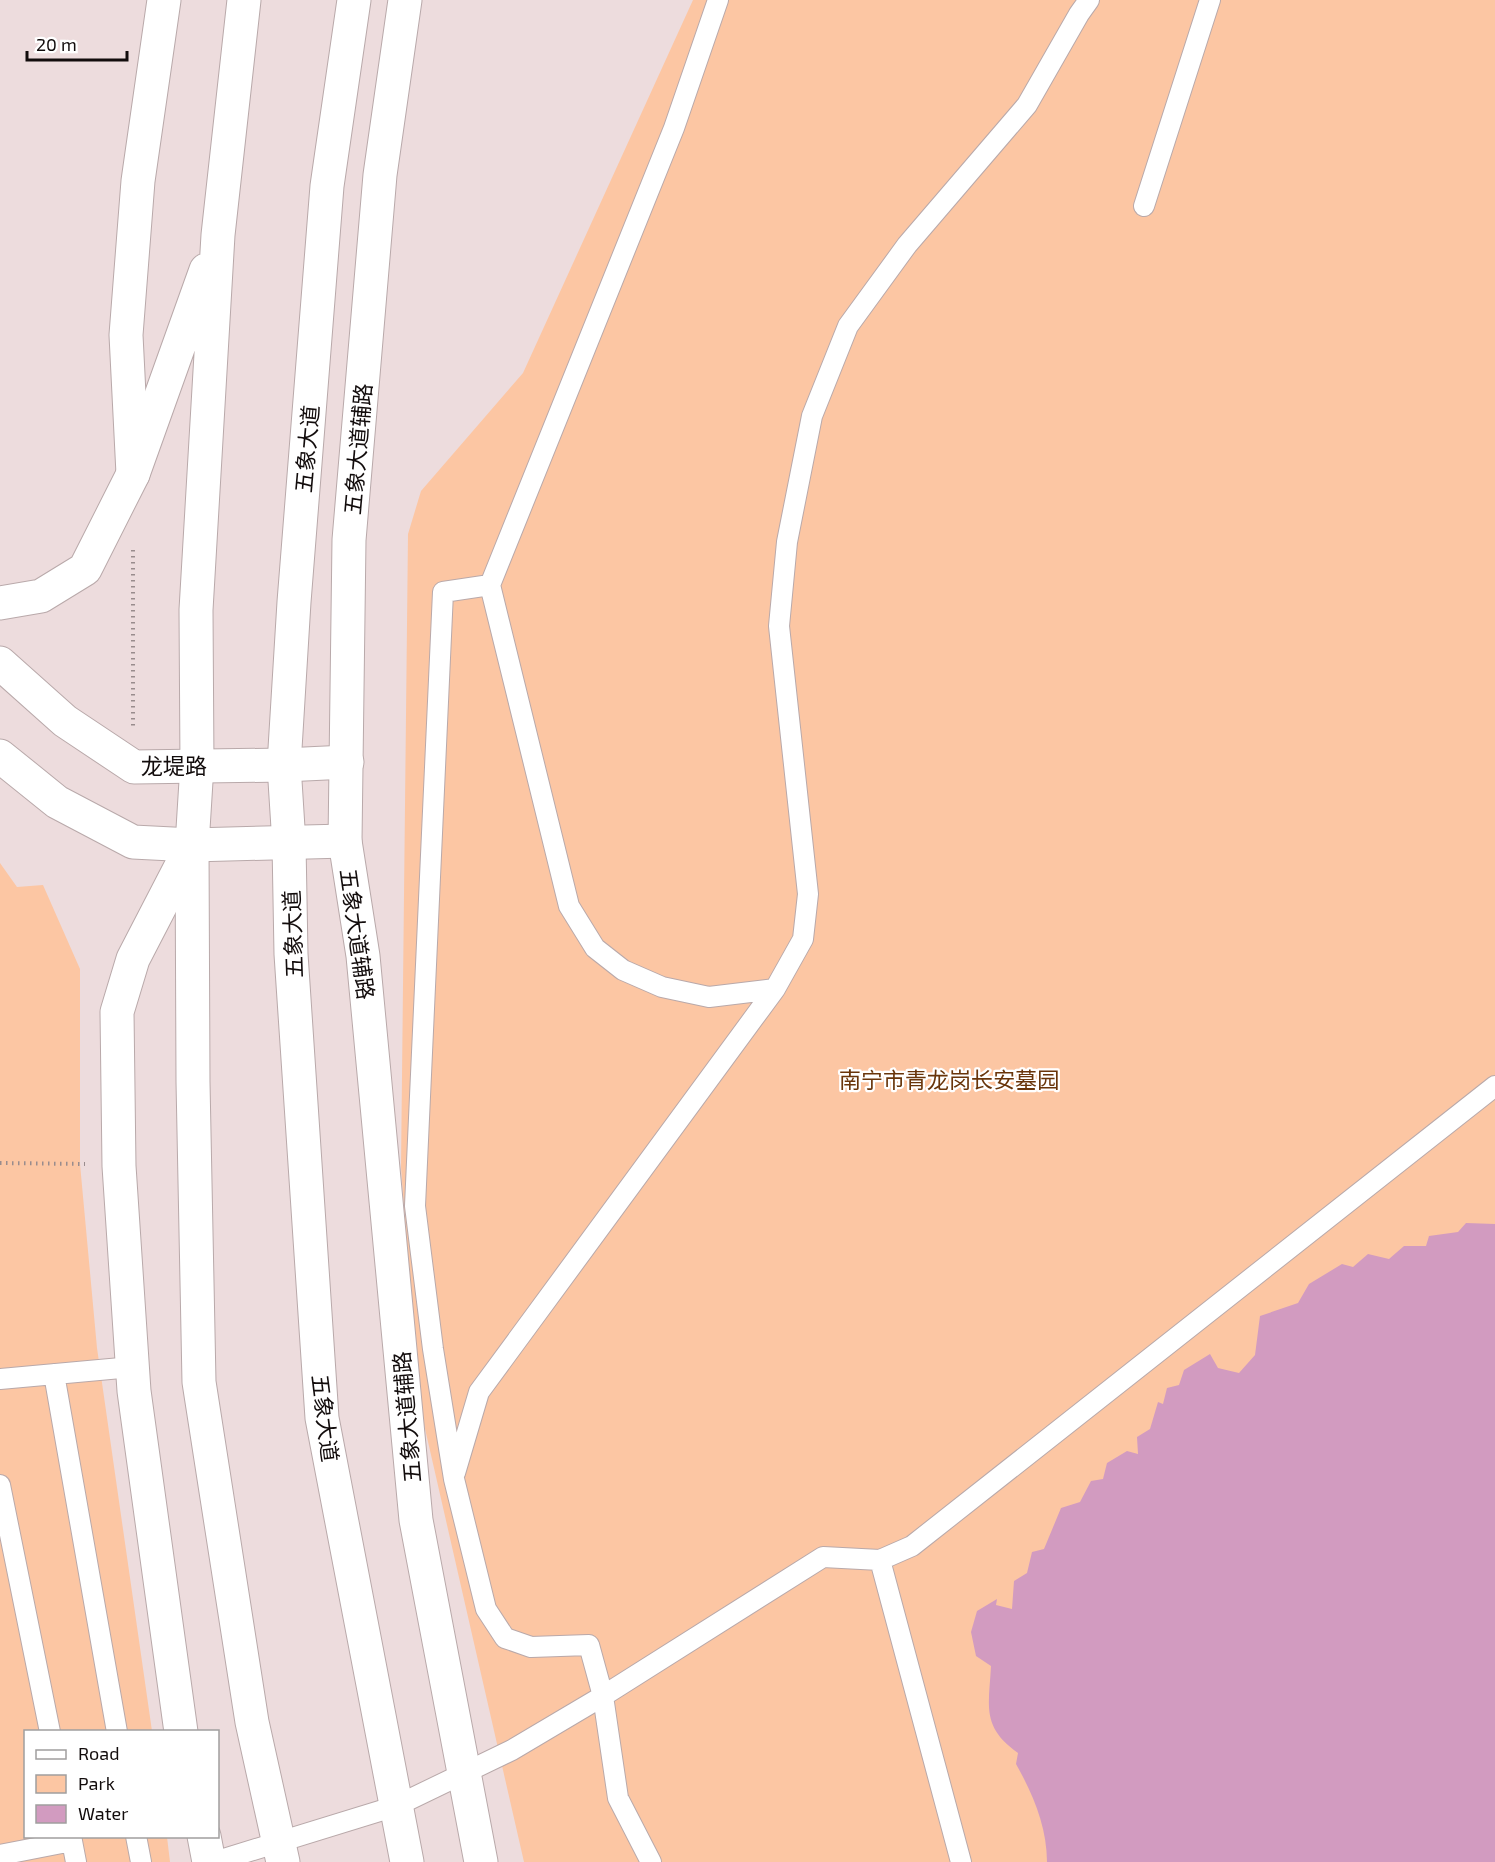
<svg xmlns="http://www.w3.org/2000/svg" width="1495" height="1862" font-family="'Exo 2','Noto Sans SC',sans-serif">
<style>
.green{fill:#fcc6a3}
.water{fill:#d29bc0}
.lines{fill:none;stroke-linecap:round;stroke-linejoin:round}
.service-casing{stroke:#b9a9aa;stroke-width:22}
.tertiary-casing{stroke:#b9a9aa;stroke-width:35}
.secondary-casing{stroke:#b9a9aa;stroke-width:35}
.primary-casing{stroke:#b9a9aa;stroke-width:35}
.path{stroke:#998c8d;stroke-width:4;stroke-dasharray:1.5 4.5;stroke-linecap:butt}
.service{stroke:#fff;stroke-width:20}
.tertiary{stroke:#fff;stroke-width:33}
.secondary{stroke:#fff;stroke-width:33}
.primary{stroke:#fff;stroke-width:33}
.labels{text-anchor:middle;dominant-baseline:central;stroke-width:4.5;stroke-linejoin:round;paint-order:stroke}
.street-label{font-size:22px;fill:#120c0c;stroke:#fff}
.park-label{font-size:22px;fill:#69350a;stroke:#fff}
</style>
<rect width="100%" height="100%" fill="#eddcdd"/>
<path class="green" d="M693,0H1495V1862H524L418,1398L401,1167L408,534L421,491L523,373Z
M0,863L17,887L43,885L80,969V1164L97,1348L152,1731L26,1732V1836L167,1837L170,1862H0Z"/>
<path class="water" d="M1466,1223L1495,1224V1862H1047C1047,1827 1033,1794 1016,1764L1018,1753C981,1727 989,1706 991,1666L976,1656L971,1632L977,1611L997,1599L996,1605L1012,1609L1014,1581L1027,1573L1032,1552L1044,1549L1061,1508L1080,1502L1091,1481L1103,1479L1107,1463L1127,1451L1138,1454L1137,1437L1150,1429L1158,1402L1163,1404L1167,1388L1179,1385L1184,1370L1210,1354L1218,1368L1239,1373L1255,1355L1260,1316L1298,1303L1309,1284L1342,1264L1353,1267L1368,1254L1389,1259L1404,1246H1426L1429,1236L1458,1232Z"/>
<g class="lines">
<defs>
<path id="service" d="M1144,206L1210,0
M490,585L674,128L718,0
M54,1374L117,1732
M0,1379L132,1367
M455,1473L479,1392L775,989L803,939L808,894L779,626L787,542L812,416L848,326L907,245L1027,105L1079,14L1089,0
M0,1485L50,1732
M880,1560L961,1862
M71,1836L76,1862
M136,1836L141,1862
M0,1855L72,1841
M214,1862L396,1806L512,1750L603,1696L823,1557L880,1560L912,1546L1495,1086
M651,1862L618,1798L603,1696L589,1645L531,1647L505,1638L486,1609L454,1479L433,1349L415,1206L443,592L490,585L569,906L595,948L623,970L662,987L709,997L775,989"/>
<path id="tertiary" d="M405,0L380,175L349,540L345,841L363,956L416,1520L481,1862
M133,474L126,335L138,181L164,0
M181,1732L134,1391L119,1166L117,1012L133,959L192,845
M204,1836L209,1862"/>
<path id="secondary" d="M0,663L65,721L134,767L284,765L347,762
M0,756L57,802L133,842L192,845L345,841"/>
<path id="primary" d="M244,0L218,235L196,610L197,765L192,845L193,1082L199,1382L252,1722L283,1862
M354,0L327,186L294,602L284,765L289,844L291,954L322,1418L407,1862
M0,603L41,596L85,569L133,474L206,270"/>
</defs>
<use href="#service" class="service-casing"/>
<use href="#tertiary" class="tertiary-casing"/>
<use href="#secondary" class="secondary-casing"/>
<use href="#primary" class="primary-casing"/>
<path class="path" d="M133,550V726
M0,1163L85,1164"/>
<use href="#service" class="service"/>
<use href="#tertiary" class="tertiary"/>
<use href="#secondary" class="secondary"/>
<use href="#primary" class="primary"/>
</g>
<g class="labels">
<g class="street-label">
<text transform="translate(306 449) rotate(-85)">五象大道</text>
<text transform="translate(357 449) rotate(-85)">五象大道辅路</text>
<text x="174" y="765">龙堤路</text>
<text transform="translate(292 934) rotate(-92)">五象大道</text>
<text transform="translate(358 934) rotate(82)">五象大道辅路</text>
<text transform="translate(406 1417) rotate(-95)">五象大道辅路</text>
<text transform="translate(326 1418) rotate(83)">五象大道</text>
</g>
<g class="park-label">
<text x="949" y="1079">南宁市青龙岗长安墓园</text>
</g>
</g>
<rect x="24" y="1730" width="195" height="108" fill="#ffffff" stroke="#a09e9e" stroke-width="1.5"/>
<rect x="36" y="1750" width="30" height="9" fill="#ffffff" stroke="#a09e9e" stroke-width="1.5"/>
<text x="78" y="1760" font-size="18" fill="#120c0c">Road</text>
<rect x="36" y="1775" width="30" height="18" fill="#fcc6a3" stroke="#a09e9e" stroke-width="1.5"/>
<text x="78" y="1790" font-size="18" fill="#120c0c">Park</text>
<rect x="36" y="1805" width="30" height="18" fill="#d29bc0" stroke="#a09e9e" stroke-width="1.5"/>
<text x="78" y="1820" font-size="18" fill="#120c0c">Water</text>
<path d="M27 51v9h100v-9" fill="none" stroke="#120c0c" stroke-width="3"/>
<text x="36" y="51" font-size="18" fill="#120c0c" stroke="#ffffff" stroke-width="4.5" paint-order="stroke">20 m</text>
</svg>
